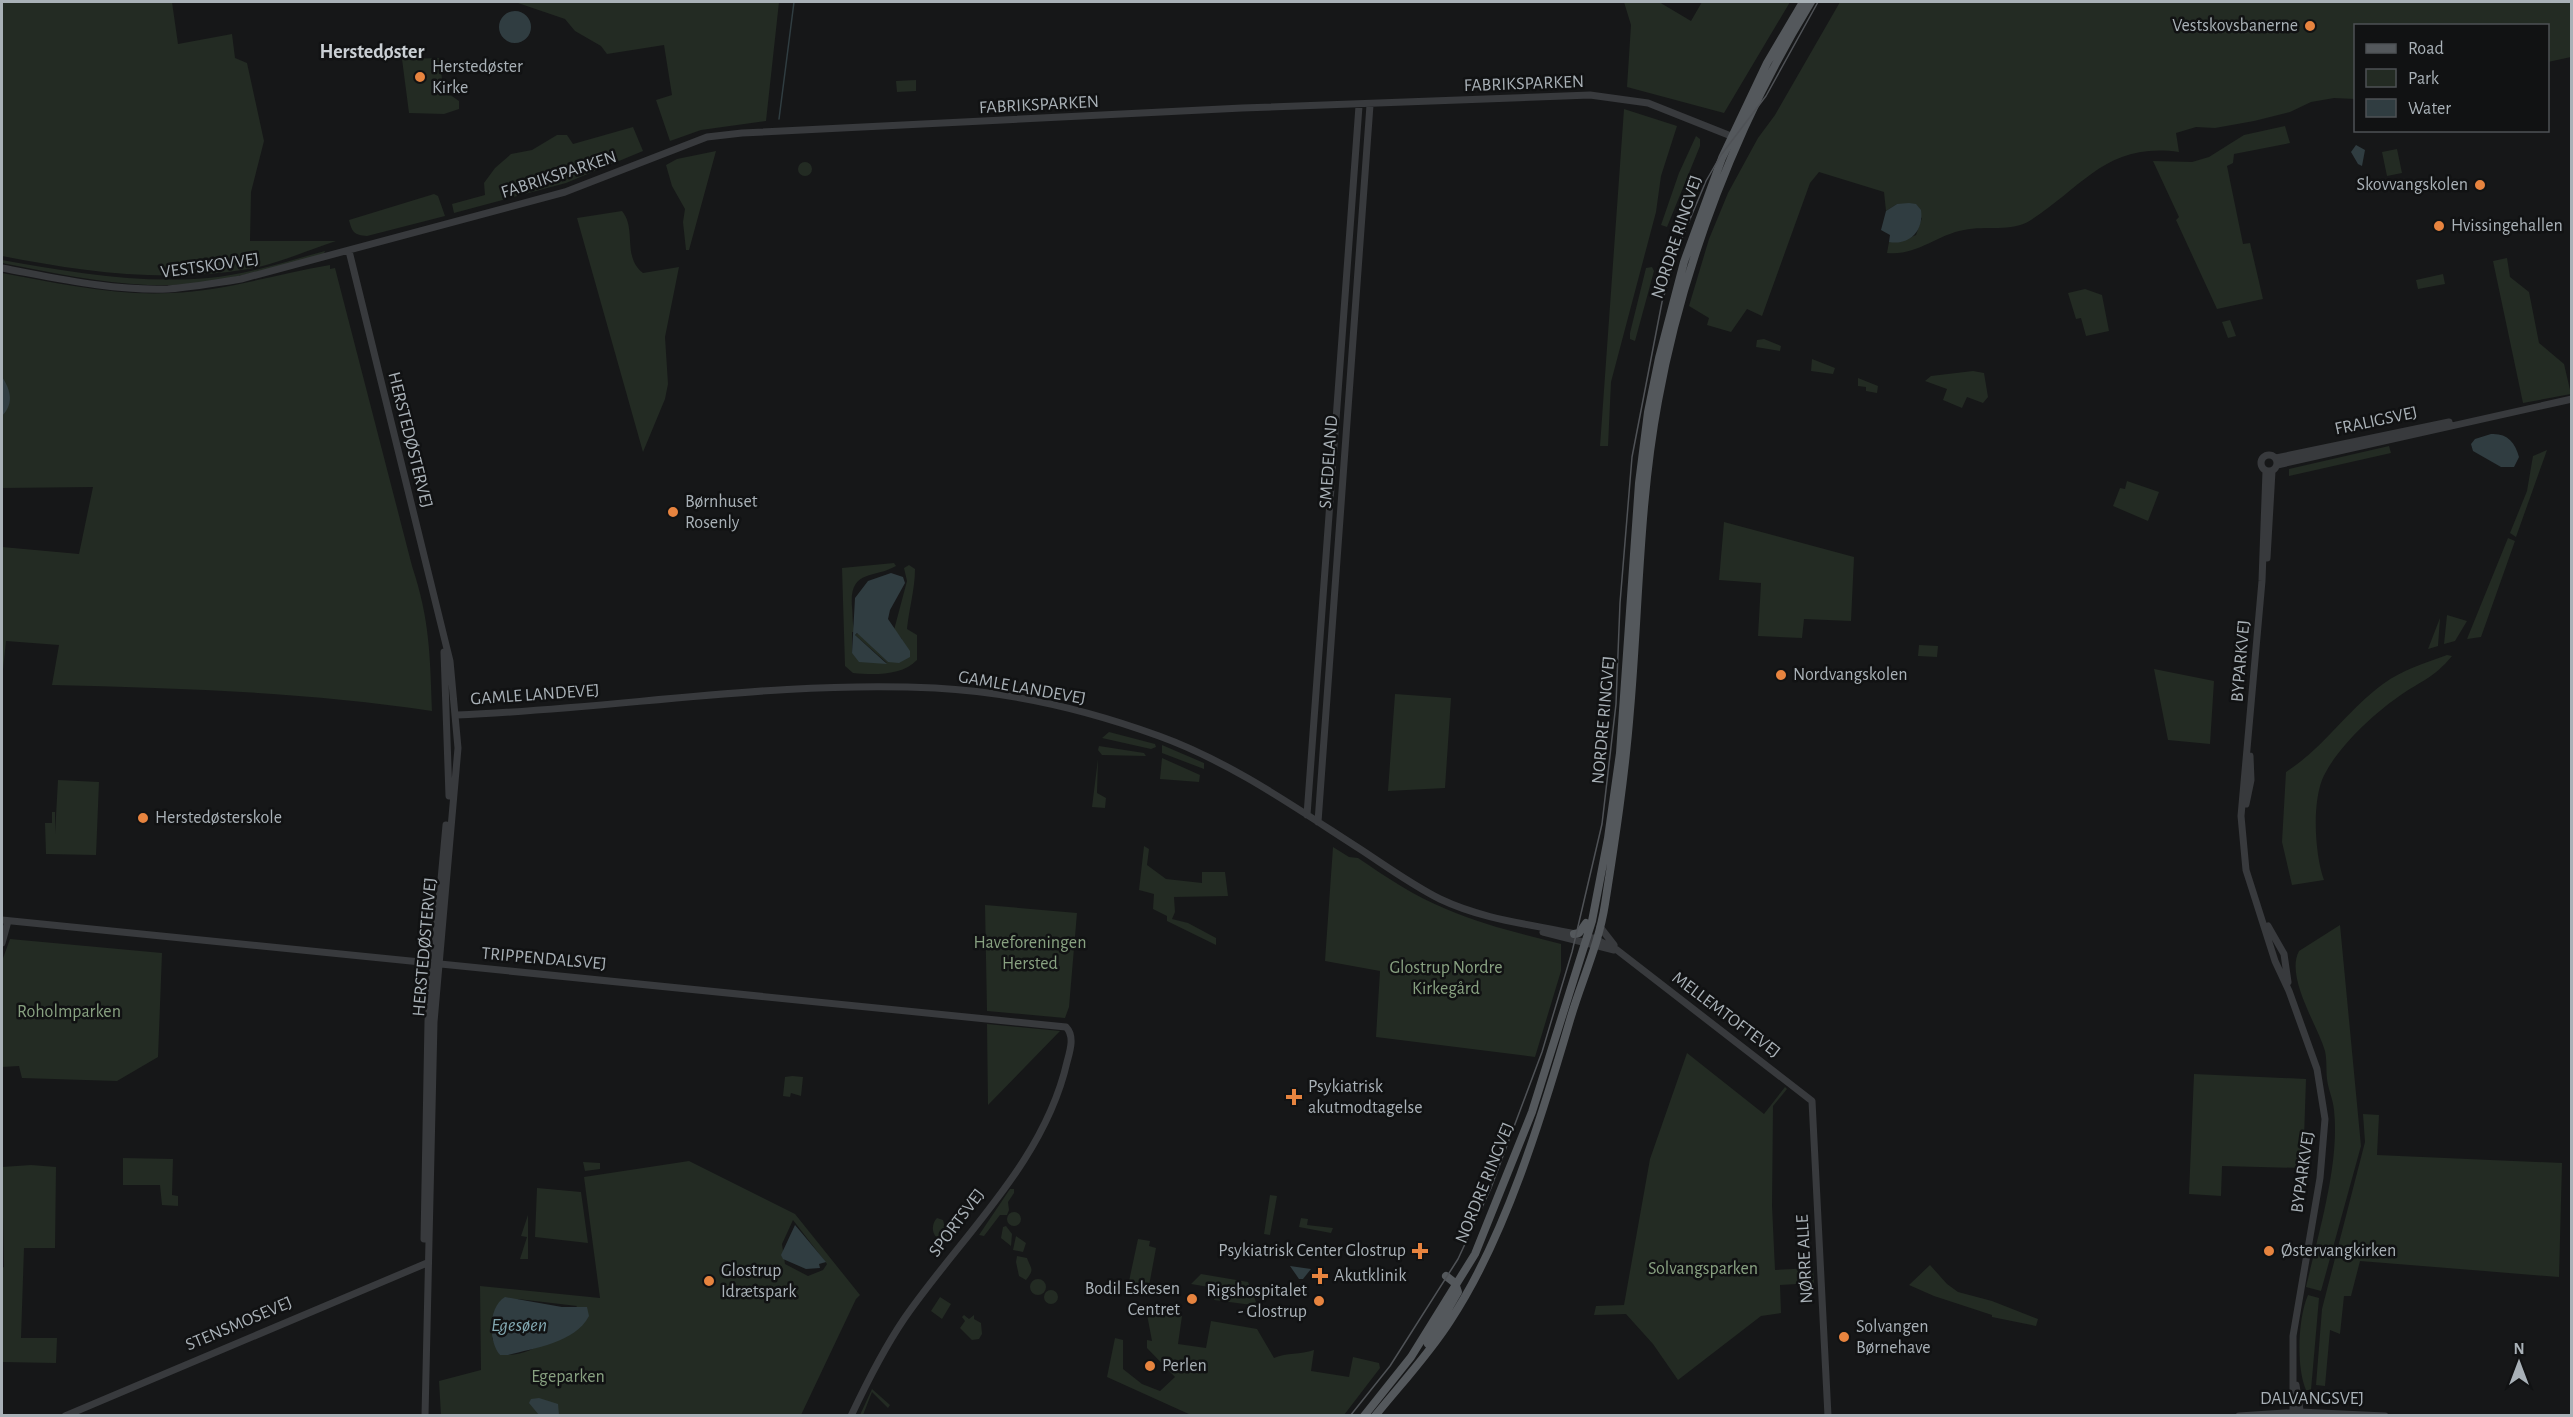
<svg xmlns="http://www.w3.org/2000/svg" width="2573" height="1417" font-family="'Alegreya Sans',sans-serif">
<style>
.green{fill:#232b23;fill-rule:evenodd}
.water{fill:#303d41}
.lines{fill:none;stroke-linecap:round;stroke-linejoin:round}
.stream{stroke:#303d41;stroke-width:1.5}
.minor{stroke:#383a3d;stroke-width:7}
.major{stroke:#54585c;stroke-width:8}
.tram{stroke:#4f5256;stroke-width:1.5}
.poi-dot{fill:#e7843f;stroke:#111213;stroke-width:2}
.labels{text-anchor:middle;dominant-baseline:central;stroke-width:5;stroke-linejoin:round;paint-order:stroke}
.poi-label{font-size:18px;fill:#a9b1b7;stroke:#111213;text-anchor:start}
.street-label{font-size:18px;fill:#a9b1b7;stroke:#111213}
.park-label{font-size:18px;fill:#88a181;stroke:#111213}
.neighbourhood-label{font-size:20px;font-weight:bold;fill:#cacfd4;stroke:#111213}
.water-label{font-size:20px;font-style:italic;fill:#82a7b0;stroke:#111213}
</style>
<rect width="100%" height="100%" fill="#161718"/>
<path class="green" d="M2,2H172L178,44L232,34L235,58L247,63L264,141L251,192L250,241H336C308,250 278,264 248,269C165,283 84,272 2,256Z
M515,2H779L766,121L701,130L670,141L656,100L672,95L664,45L607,54L601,46L575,31L565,19Z
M1624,2H1659L1691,21L1702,2H1790L1724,113L1627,87L1631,25Z
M1840,2H2571V57L2548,62V26H2356L2355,99L2334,98L2311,102L2290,112L2254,121L2215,128L2196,127L2176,133L2179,152C2107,142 2084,186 2031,220C2011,233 1986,225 1964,230C1936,235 1917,256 1887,253L1889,242H1900L1916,235L1922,218L1897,204L1886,211L1884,192L1819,172L1810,183L1762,316L1747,309L1731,332L1707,325L1709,318L1689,306L1709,239L1728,193L1758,138L1775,115Z
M440,58L443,90L459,101V109L444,114L409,113L402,59Z
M916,80V91L897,92L896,81Z
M1624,109L1677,126L1661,176L1656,212L1611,382L1608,446H1600Z
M2285,126L2290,143L2234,154L2233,163L2227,166L2243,244L2250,243L2263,299L2217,309L2176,220L2179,217L2153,161L2192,162L2209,157L2244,135Z
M633,127L643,151L566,183L454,213L452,204L485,195L484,183L495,168L511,154L532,150L557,135H567L573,144Z
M1696,136L1700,139V146L1667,227L1661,225L1679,173Z
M2397,149L2402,173L2387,176L2382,152Z
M716,151L689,250H686L683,222L685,209L672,186L666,165L677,159Z
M798 169a7 7 0 1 1 14 0a7 7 0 1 1-14 0Z
M434,194L438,196L445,216L367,236C354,235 352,232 349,220Z
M622,211C637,229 622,257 643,273L679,267L665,337L668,384L665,399L643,452L577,218Z
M325,251L324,254C267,269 208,288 148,285C99,283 50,272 2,263V260C70,272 138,284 208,278C247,275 287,261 325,251Z
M2507,258L2510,277L2529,292L2539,343L2564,364L2571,394L2523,403L2493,261Z
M330,265V269L335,268L412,566C430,620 430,656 432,711C306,692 180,688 52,685L59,645L6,641L2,679V547L79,554L93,487L2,488V273C57,283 114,296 171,293C225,291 276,274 330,265Z
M1652,267L1654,271L1635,341L1630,339V333L1646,268Z
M2443,274L2445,284L2418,289L2416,280Z
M2085,289L2102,295L2109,331L2086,336L2081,318L2076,319L2068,293Z
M2230,320L2236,336L2228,338L2222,322Z
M1764,339L1781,346L1780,351L1756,347L1757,340Z
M1812,359L1835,368L1833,374L1811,371Z
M1973,371L1984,373L1988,397L1983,403L1967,397L1962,408L1943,400L1947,389L1925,381L1931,376Z
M1858,378L1878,386L1877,393L1866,391V387L1858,386Z
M2389,446L2391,453L2289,476V469Z
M2547,450L2516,537L2510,533L2527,491L2533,456Z
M2127,481L2159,492L2148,521L2113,506L2120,488L2125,489Z
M1724,522L1854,557L1851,621L1804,619L1802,638L1758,636L1761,583L1719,580Z
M2508,538L2515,541L2481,637L2467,639Z
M894,563L896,566C873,579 849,569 852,607C853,616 852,624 855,632H852V653L887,663L855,635L858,633L888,662L902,639L894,630L907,581L904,568L909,565L915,569C915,589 909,609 907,629L917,635V660C902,676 873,675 853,673L845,666L842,568Z
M2447,615L2467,621L2455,641L2444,644Z
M2440,618L2438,646L2428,649Z
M1919,645L1938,646L1937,657L1918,656Z
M2447,655L2452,656C2433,679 2422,680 2398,697C2372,715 2334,751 2322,780C2312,806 2315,855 2324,880L2292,885L2282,842L2286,772C2325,747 2347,710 2383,684C2402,670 2425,663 2447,655Z
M2154,669L2214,681L2210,744L2168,740Z
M1395,694L1451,698L1445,788L1388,791Z
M1109,732L1155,744L1156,747L1151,749L1102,738Z
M1162,745L1204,763V769L1162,753Z
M1099,746L1144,753L1146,756L1102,755L1098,750Z
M1162,758L1200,775L1199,782L1160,779Z
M1098,759L1097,793L1106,798L1105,808L1092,807Z
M58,780L99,782L96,855L46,854L45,823H52V812H55V834Z
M1144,846L1149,849L1147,865L1166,879L1202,883V872H1225L1228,896L1174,897L1175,912L1172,919L1188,923L1216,938V945L1167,921V916L1153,909L1154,894L1139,890Z
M1333,847L1349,857L1358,858C1386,877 1414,896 1446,909C1483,925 1522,934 1561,944V971L1535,1057L1376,1037L1380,971L1325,961Z
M985,905L1077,913L1069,1007L1065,1018L987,1011Z
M2340,925L2361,1146L2321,1291L2306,1287C2318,1235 2340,1163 2334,1110C2333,1099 2328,1089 2327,1079C2326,1069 2327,1060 2325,1051C2318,1026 2285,977 2299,951Z
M10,939L162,953L158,1057L117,1081L22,1078L19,1066L2,1067V961Z
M987,1024L1060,1031L988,1105Z
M1687,1053L1764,1114L1785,1087L1787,1089L1773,1106L1772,1206L1775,1270L1813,1268L1814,1283L1780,1285L1781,1313L1761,1316L1678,1380L1653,1344L1626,1314L1594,1315L1596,1306L1624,1305L1650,1159Z
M2194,1074L2306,1079L2303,1168L2222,1166L2221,1196L2189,1194Z
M792,1076L803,1077L801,1096L791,1093L790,1097L783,1096L785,1077Z
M2363,1114L2379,1115L2377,1155L2562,1163L2559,1277L2360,1261L2351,1296H2344L2340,1334L2330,1330L2325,1386L2316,1385L2322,1309L2365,1142Z
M123,1158L173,1159L172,1195L178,1196V1206L162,1205L160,1185H123Z
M689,1161L795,1214L860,1295L856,1299L801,1415H441L439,1381L481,1370L480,1286L600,1298L584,1177ZM793,1220L827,1264L823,1270L808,1276L785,1264L782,1244ZM518,1299L577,1306C554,1333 539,1357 500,1355L492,1338Z
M583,1162L600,1163V1169L585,1171Z
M31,1165L56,1167L55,1248H24L21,1338H57L56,1363L2,1362V1268L4,1267L2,1167Z
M537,1188L581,1192L588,1243L535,1237Z
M1010,1189H1014V1193L1008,1202L1009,1210L1007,1215H1000L984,1236L979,1235Z
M1270,1195L1277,1196L1270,1235L1264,1234Z
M1007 1219a7 7 0 1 1 14 0a7 7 0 1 1-14 0Z
M528,1215V1259H520L527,1237L521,1236Z
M937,1218L943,1220L947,1236L942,1240C932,1238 930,1225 937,1218Z
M1301,1218L1308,1219L1307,1225L1333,1228L1331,1233L1299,1227Z
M1006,1226L1012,1234L1011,1246L1001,1238L1003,1227Z
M1016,1236L1026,1243L1023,1252L1013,1250Z
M1138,1239L1150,1241L1149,1246L1156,1248L1149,1286H1128Z
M1017,1256L1027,1258C1031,1269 1035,1269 1026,1280L1019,1276L1016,1262Z
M1930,1265L1947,1284L1958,1292L1992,1301L2038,1319L2036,1326L1992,1317V1315L1934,1296L1909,1285Z
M1201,1274L1248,1282L1256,1302L1252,1305L1214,1300L1215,1288L1191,1284Z
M1030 1287a8 8 0 1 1 16 0a8 8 0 1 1-16 0Z
M1044 1297a7 7 0 1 1 14 0a7 7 0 1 1-14 0Z
M2308,1295L2319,1298L2311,1390H2306C2296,1367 2298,1318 2308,1295Z
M940,1297L951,1304L942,1319L931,1311Z
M1146,1309L1182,1316L1178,1344L1206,1348L1211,1321L1257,1329L1274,1358C1287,1352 1300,1355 1314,1350L1311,1371L1349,1377L1353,1357L1379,1363L1380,1368L1344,1415H1191L1107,1377L1115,1338L1123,1340V1369L1142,1384L1160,1391L1175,1377L1147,1348V1340L1152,1341Z
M964,1315L969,1319L974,1315V1319L981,1323L982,1334L979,1339L972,1340L960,1328L965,1321L962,1317Z
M872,1389L890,1405L888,1408L872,1392L863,1415H860Z"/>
<path class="water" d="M499 27a16 16 0 1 1 32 0a16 16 0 1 1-32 0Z
M2356,145L2365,150L2362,166L2358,164L2351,152Z
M1909,203L1916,204L1921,210C1924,230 1910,246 1889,242L1890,235L1881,230L1886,211L1897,204Z
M2,377C11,390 14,404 2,416Z
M2491,434C2507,433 2515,442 2519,457L2514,467H2501L2473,451L2471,444L2475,439Z
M891,573L903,577L905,583L890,610L888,619L910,651V657L899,663L888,662L857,633L855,635L887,664L859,662L852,653L855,598L868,581Z
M795,1225L826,1262L819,1264L820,1268L806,1269L783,1259L781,1255Z
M1290,1266L1311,1269L1303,1279H1299Z
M505,1297L562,1307H587L589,1316C575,1343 534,1348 508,1355H500C488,1341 488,1307 505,1297Z
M539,1398L558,1404L559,1415H539L529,1403L531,1399Z"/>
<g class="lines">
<path class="stream" d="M779,119L794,2"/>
<path class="minor" d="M349,251L450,661L458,748L434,1022L425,1416
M2,268C56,278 112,291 168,289C192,287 217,283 241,279L565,192L707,137L742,133L1242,108L1590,95L1648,103L1736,138
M2261 463a8 8 0 1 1 16 0a8 8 0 1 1-16 0Z
M2276,458L2449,422
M2277,465L2572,399
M2266,471L2262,581L2241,816L2246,870L2275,961L2289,991L2317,1069L2325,1119L2320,1178L2293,1336V1416
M2267,558L2272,471
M444,652L449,796
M457,715C616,709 775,680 935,688C1011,692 1088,710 1159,736C1231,762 1296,808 1360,849C1386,866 1412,885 1440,899C1484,920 1530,924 1576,934
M2246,804L2251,780L2250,756
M1307,815L1359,106
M1318,822L1370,105
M2,920L1066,1027C1075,1036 1070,1051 1067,1062C1044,1163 961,1236 904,1319C883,1350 867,1382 851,1416
M2268,926L2284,954L2288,982
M1600,927L1614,945
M1543,932L1614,950
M1593,938L1617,950L1812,1101L1828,1416
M2,943L8,921
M424,1239L428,1021L446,825
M2296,1385L2301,1416
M65,1416L427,1263
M2239,1416L2300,1412L2385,1416"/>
<path class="major" d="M1574,934L1579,933L1586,923
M1428,1344L1458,1292L1455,1283L1446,1276
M1364,1416L1411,1357L1475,1254L1532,1112L1592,921L1608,838L1620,753L1639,483L1648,412L1659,358L1684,262L1722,158L1767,63L1803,2
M1375,1416C1400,1385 1429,1354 1450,1321C1505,1238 1542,1116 1570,1020C1581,982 1599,944 1605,904C1615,840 1625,775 1630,710C1639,607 1639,503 1658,401C1683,263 1738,121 1811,2"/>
<path class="tram" d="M1350,1416L1390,1366L1458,1259L1491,1188L1542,1052L1572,952L1602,824L1616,704L1620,603L1632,457L1662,302L1680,243L1706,181L1721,155L1766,96L1818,2"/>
</g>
<g class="poi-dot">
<circle cx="2310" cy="26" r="6"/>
<circle cx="420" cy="77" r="6"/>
<circle cx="2480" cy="185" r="6"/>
<circle cx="2439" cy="226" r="6"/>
<circle cx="673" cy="512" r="6"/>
<circle cx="1781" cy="675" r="6"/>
<circle cx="143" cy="818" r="6"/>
<path d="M1291 1088h6v6h6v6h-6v6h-6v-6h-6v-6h6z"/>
<path d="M1417 1242h6v6h6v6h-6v6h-6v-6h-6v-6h6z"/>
<circle cx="2269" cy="1251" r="6"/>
<path d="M1317 1267h6v6h6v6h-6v6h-6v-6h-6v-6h6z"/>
<circle cx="709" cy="1281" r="6"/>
<circle cx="1192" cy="1299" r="6"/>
<circle cx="1319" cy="1301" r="6"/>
<circle cx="1844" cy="1337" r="6"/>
<circle cx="1150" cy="1366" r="6"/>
</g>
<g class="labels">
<g class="poi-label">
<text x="2298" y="26" text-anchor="end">Vestskovsbanerne</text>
<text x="432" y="67">Herstedøster<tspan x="432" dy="21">Kirke</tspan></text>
<text x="2468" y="185" text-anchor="end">Skovvangskolen</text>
<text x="2451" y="226">Hvissingehallen</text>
<text x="685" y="502">Børnhuset<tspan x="685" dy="21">Rosenly</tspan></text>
<text x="1793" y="675">Nordvangskolen</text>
<text x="155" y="818">Herstedøsterskole</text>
<text x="1308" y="1087">Psykiatrisk<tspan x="1308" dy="21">akutmodtagelse</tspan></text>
<text x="1406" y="1251" text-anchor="end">Psykiatrisk Center Glostrup</text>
<text x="2281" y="1251">Østervangkirken</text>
<text x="721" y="1271">Glostrup<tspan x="721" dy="21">Idrætspark</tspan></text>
<text x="1334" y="1276">Akutklinik</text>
<text x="1180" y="1289" text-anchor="end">Bodil Eskesen<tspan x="1180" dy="21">Centret</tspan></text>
<text x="1307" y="1291" text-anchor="end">Rigshospitalet<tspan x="1307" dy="21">- Glostrup</tspan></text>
<text x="1856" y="1327">Solvangen<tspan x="1856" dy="21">Børnehave</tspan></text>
<text x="1162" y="1366">Perlen</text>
</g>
<g class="street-label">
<text transform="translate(1524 84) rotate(-2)">FABRIKSPARKEN</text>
<text transform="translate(1039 105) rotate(-3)">FABRIKSPARKEN</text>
<text transform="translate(559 175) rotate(-18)">FABRIKSPARKEN</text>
<text transform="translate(1677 237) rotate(-72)">NORDRE RINGVEJ</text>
<text transform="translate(210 266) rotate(-8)">VESTSKOVVEJ</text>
<text transform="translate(2376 421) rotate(-12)">FRALIGSVEJ</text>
<text transform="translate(410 440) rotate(76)">HERSTEDØSTERVEJ</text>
<text transform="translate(1329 462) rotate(-86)">SMEDELAND</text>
<text transform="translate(2241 661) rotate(-85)">BYPARKVEJ</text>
<text transform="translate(1022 688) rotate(10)">GAMLE LANDEVEJ</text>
<text transform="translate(535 695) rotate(-4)">GAMLE LANDEVEJ</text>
<text transform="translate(1604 720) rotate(-85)">NORDRE RINGVEJ</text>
<text transform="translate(425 947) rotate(-85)">HERSTEDØSTERVEJ</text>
<text transform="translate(544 959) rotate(5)">TRIPPENDALSVEJ</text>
<text transform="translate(1726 1015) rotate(37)">MELLEMTOFTEVEJ</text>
<text transform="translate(2303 1172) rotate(-82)">BYPARKVEJ</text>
<text transform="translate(1485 1183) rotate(-68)">NORDRE RINGVEJ</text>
<text transform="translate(957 1223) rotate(-53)">SPORTSVEJ</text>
<text transform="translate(1805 1259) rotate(-93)">NØRRE ALLE</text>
<text transform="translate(239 1324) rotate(-23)">STENSMOSEVEJ</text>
<text x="2312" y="1399">DALVANGSVEJ</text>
</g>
<g class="park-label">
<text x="1030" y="943">Haveforeningen<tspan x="1030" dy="21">Hersted</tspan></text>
<text x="1446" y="968">Glostrup Nordre<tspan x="1446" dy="21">Kirkegård</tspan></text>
<text x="69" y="1012">Roholmparken</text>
<text x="1703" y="1269">Solvangsparken</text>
<text x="568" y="1377">Egeparken</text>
</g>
<g class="neighbourhood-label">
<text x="372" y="52">Herstedøster</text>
</g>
<g class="water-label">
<text x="519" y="1325">Egesøen</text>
</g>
</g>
<rect width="2573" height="1417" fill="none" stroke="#a9b1b7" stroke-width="6"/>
<rect x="2354" y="24" width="195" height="108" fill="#111213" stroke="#4e5255" stroke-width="1.5"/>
<rect x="2366" y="44" width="30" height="9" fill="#54585c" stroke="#4e5255" stroke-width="1.5"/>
<text x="2408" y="54" font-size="18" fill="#a9b1b7">Road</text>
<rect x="2366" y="69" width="30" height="18" fill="#232b23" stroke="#4e5255" stroke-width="1.5"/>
<text x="2408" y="84" font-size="18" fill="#a9b1b7">Park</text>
<rect x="2366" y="99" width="30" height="18" fill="#303d41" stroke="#4e5255" stroke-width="1.5"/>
<text x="2408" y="114" font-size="18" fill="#a9b1b7">Water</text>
<g transform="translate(2519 1363)" stroke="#111213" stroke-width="4.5" paint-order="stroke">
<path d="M0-4.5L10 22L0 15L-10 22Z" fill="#a9b1b7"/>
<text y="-9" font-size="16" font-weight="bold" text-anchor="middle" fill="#a9b1b7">N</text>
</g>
</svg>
